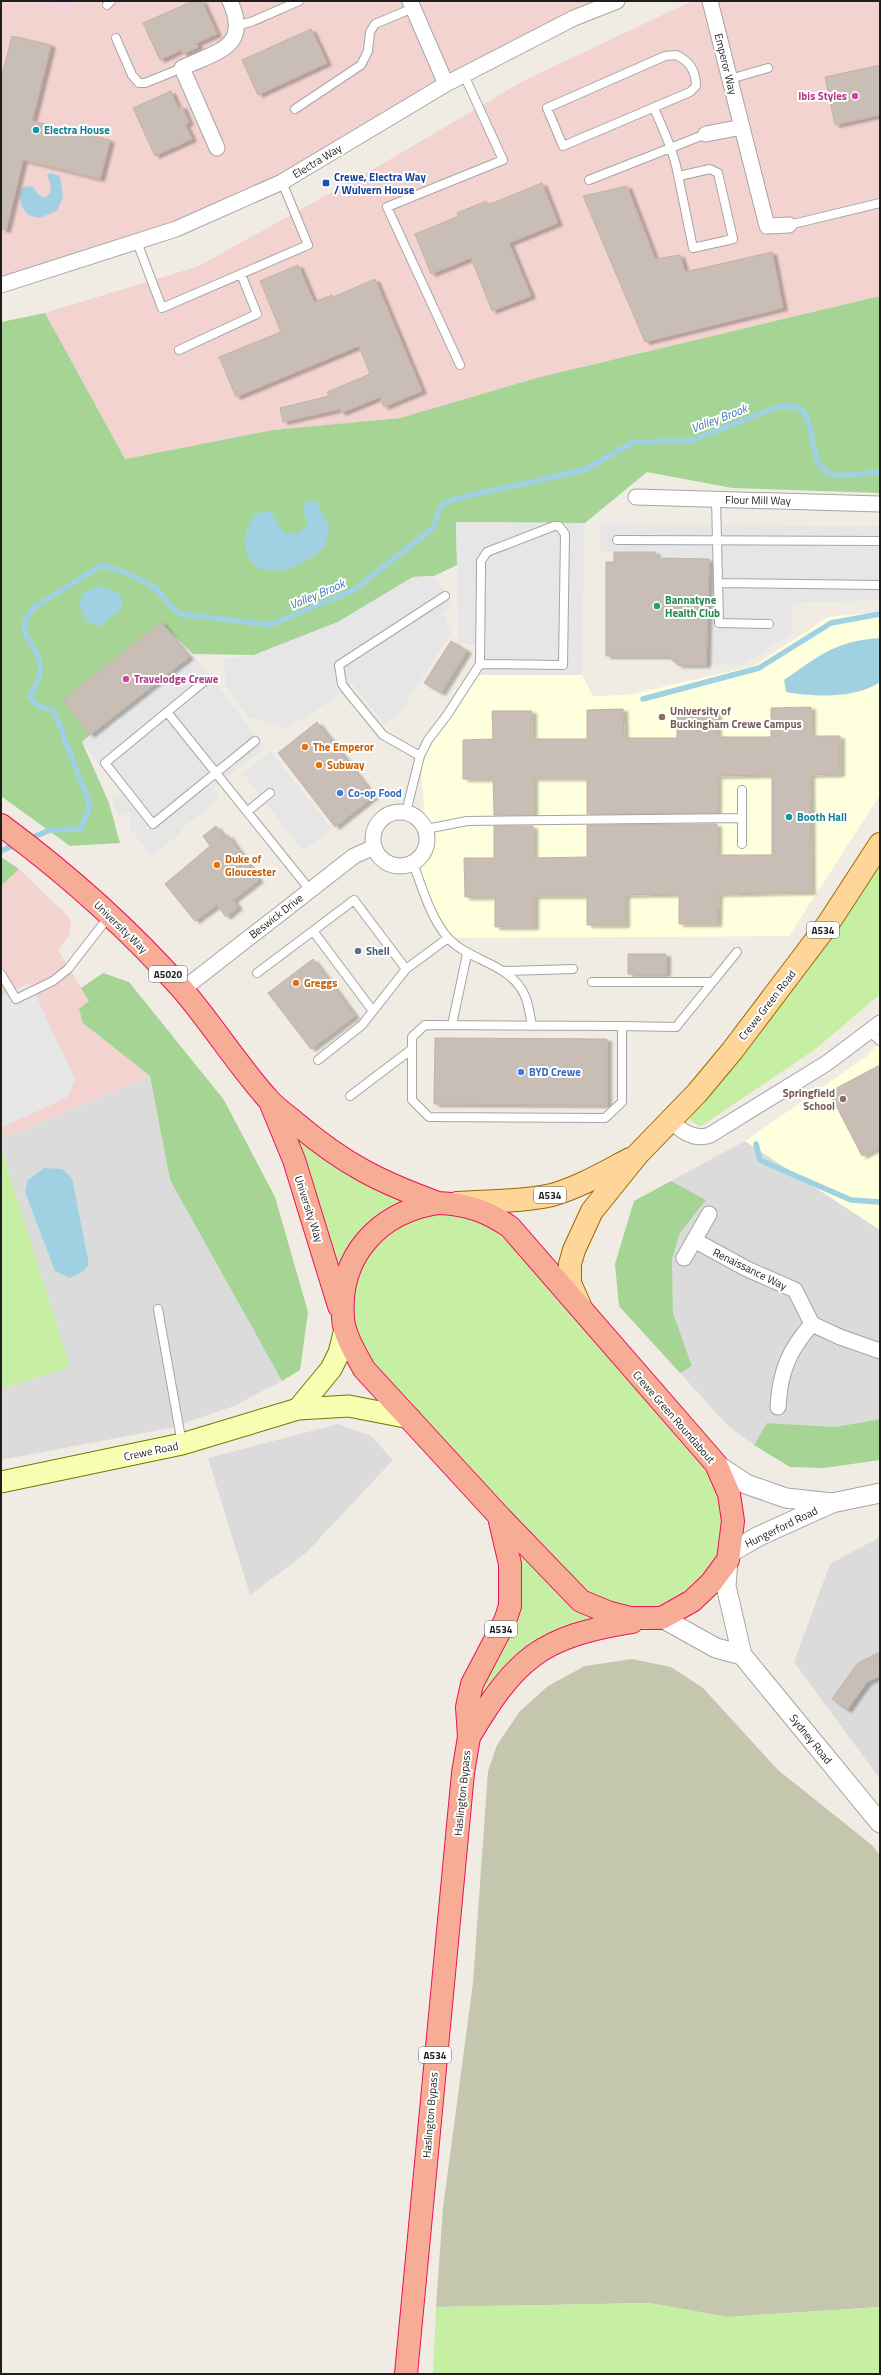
<svg xmlns="http://www.w3.org/2000/svg" width="881" height="2375" font-family="'Titillium Web',sans-serif">
<style>
.residential{fill:#dcdbdb}
.commercial{fill:#f3d3d0}
.industrial{fill:#ead4e5}
.education{fill:#feffdd}
.construction{fill:#c5c6ae}
.grass{fill:#c7efa4}
.forest{fill:#a5d494}
.parking{fill:#e6e6e6}
.water{fill:#9fd1e2}
.lines{fill:none;stroke-linecap:round;stroke-linejoin:round}
.stream{stroke:#9fd1e2;stroke-width:5.5}
.building{fill:#c8beb6;stroke:#c3b3a4;filter:url(#shadow)}
.service-casing{stroke:#a5a5a5;stroke-width:10}
.minor-casing{stroke:#a5a5a5;stroke-width:17}
.tertiary-casing{stroke:#a5a5a5;stroke-width:21}
.secondary-casing{stroke:#6a7a00;stroke-width:23}
.primary-casing{stroke:#986a00;stroke-width:24}
.trunk-casing{stroke:#ec1258;stroke-width:24}
.service{stroke:#fff;stroke-width:8}
.minor{stroke:#fff;stroke-width:15}
.tertiary{stroke:#fff;stroke-width:19}
.secondary{stroke:#f9ffb2;stroke-width:21}
.primary{stroke:#ffd699;stroke-width:22}
.trunk{stroke:#f7ac96;stroke-width:22}
.hotel-dot{fill:#d1479c;stroke:#fff;stroke-width:1.5}
.culture-dot{fill:#0f9aa8;stroke:#fff;stroke-width:1.5}
.transit-dot{fill:#1a4fb4;stroke:#fff;stroke-width:1.5}
.leisure-dot{fill:#2e9e5b;stroke:#fff;stroke-width:1.5}
.education-dot{fill:#8d6e63;stroke:#fff;stroke-width:1.5}
.food-dot{fill:#e8710a;stroke:#fff;stroke-width:1.5}
.shop-dot{fill:#3f7fe0;stroke:#fff;stroke-width:1.5}
.service-dot{fill:#5c6f8a;stroke:#fff;stroke-width:1.5}
.labels{text-anchor:middle;dominant-baseline:central;stroke-width:4;stroke-linejoin:round;paint-order:stroke}
.shield{fill:#fff;stroke:#626262;stroke-width:1}
.shield-label{font-size:10px;font-weight:bold;fill:#1e1e1e}
.street-label{font-size:11px;fill:#1e1e1e;stroke:#fff}
.hotel-label{font-size:11px;font-weight:bold;fill:#b23c85;stroke:#fff;text-anchor:end}
.culture-label{font-size:11px;font-weight:bold;fill:#0d838f;stroke:#fff;text-anchor:start}
.transit-label{font-size:11px;font-weight:bold;fill:#164399;stroke:#fff;text-anchor:start}
.leisure-label{font-size:11px;font-weight:bold;fill:#27864d;stroke:#fff;text-anchor:start}
.education-label{font-size:11px;font-weight:bold;fill:#785e54;stroke:#fff;text-anchor:start}
.food-label{font-size:11px;font-weight:bold;fill:#c56008;stroke:#fff;text-anchor:start}
.shop-label{font-size:11px;font-weight:bold;fill:#366cbe;stroke:#fff;text-anchor:start}
.service-label{font-size:11px;font-weight:bold;fill:#4e5e75;stroke:#fff;text-anchor:start}
.water-label{font-size:12px;font-style:italic;fill:#4179b7;stroke:#fff}
</style>
<defs>
<filter id="shadow"><feDropShadow dx="4.5" dy="2.5" stdDeviation="1" flood-color="#0004"/></filter>
</defs>
<rect width="100%" height="100%" fill="#f0ece3"/>
<path class="residential" d="M150,1076L170,1180L282,1381L234,1406L170,1428L1,1460V1389L70,1367L1,1147V1139Z
M745,1141L880,1230V1419L835,1427L767,1423L754,1445L727,1425L680,1373L692,1366L673,1313L672,1259L680,1233L706,1200L671,1181Z
M338,1424L371,1436L393,1460L306,1553L250,1595L208,1458Z
M880,1537V1779L794,1662L830,1564Z"/>
<path class="commercial" d="M1,1H38L69,9L72,1H617L574,19L282,182L1,285Z
M880,1V296L540,377L400,418L273,430L125,459L45,313L199,266L377,167L525,80L690,2Z
M19,869L67,915L71,924L69,936L58,950L89,1001L83,1023L150,1076L1,1139V886Z"/>
<path class="industrial" d="M38,1H72L69,9Z"/>
<path class="education" d="M585,523L582,675L593,696L628,695L754,666L828,617L880,612V795L789,936L448,938L413,863L426,829L420,756L480,664L475,644L459,643Z
M880,1042V1230L745,1141L867,1056Z"/>
<path class="construction" d="M632,1659L671,1667L703,1688L778,1770L873,1846L880,1856V2307L727,2317L649,2303L436,2307L443,2208L473,1983L488,1771L497,1745L520,1711L548,1686L585,1666Z"/>
<path class="grass" d="M880,863V994L817,1048L700,1127L689,1120L825,947Z
M274,1104L327,1149L482,1210L716,1464L730,1553L692,1601L559,1639L492,1698L467,1707L505,1621L499,1516L373,1379Z
M1,1147L70,1367L1,1389Z
M649,2303L727,2317L880,2307V2374H433L436,2307Z"/>
<path class="forest" d="M880,296V493L732,488L647,472L585,523L456,522L457,565L434,576L413,577L338,622L254,655L193,654L161,622L63,700L90,735L82,742L109,803L120,843L70,846L1,796V322L45,313L125,459L273,430L400,418L540,377Z
M1,857L19,869L1,886Z
M103,973L129,982L224,1100L275,1197L308,1312L300,1370L282,1381L170,1180L150,1076L83,1023L79,1009L89,1001L81,988Z
M671,1181L706,1200L680,1233L672,1259L673,1313L692,1366L680,1373L619,1306L615,1264L634,1201Z
M880,1419V1460L824,1468L790,1467L754,1445L767,1423L835,1427Z"/>
<path class="parking" d="M456,522L585,523L582,675H477L475,645L459,643Z
M600,524L880,526V600L793,603L791,634L742,664L706,665L709,559L656,558L655,552L601,551Z
M434,576L452,602L443,614L452,631L401,711L384,724L352,683L333,699L287,729L248,717L226,686L224,659L254,655L338,622L413,577Z
M193,654L265,747L213,788L220,798L181,829L182,832L152,856L131,830L130,812L119,816L111,798L121,793L82,742L107,722L112,728L122,720L117,714Z
M271,751L331,829L303,851L243,773Z
M30,983L75,1079L68,1097L1,1128V996Z"/>
<path class="water" d="M50,173L60,176L63,197L57,211L39,218L28,215C21,206 17,198 23,187L32,186L39,195L45,198L50,193L51,185L47,175Z
M307,501L317,502L329,527L326,546C302,565 288,576 256,568C240,546 242,537 255,514L270,511L284,533L297,534L308,524L302,509Z
M100,586L117,592L123,600L120,610L101,626C86,625 84,617 79,604L84,592Z
M880,638V682C855,699 814,697 786,692L784,680C820,655 836,641 880,638Z
M44,1168L62,1169L72,1178L89,1265L82,1272L70,1278L55,1271L25,1192L28,1180Z"/>
<g class="lines">
<path class="stream" d="M643,699L759,668L831,623L880,614
M29,839L50,830L81,829L90,805L54,711L37,705L30,697C47,665 42,661 24,632L25,621L33,608L102,565C120,571 141,577 157,590C166,598 169,608 181,614L270,625L354,590L432,529L442,505L455,499L584,470L634,442L691,441L777,407C783,407 793,405 799,408C817,418 807,470 833,475C847,477 866,473 880,472
M1,851L17,844
M756,1144L760,1160L851,1200L880,1202"/>
</g>
<path class="building" d="M193,1H202L217,34L197,43L198,47L183,54L181,50L160,60L143,23Z
M311,29L327,63L258,95L242,60Z
M12,36L51,45L32,121L110,140L100,179L23,160L6,230L1,229V79Z
M880,65V115L835,125L825,77Z
M171,91L178,108L182,106L189,123L185,124L192,139L155,156L133,108Z
M542,183L558,223L509,243L531,296L492,311L471,258L431,274L415,234L459,216L457,213L486,201L488,205Z
M627,186L655,259L680,255L685,272L772,252L783,308L645,342L583,196Z
M298,265L314,302L332,295L333,297L375,279L422,391L384,407L380,397L341,413L340,409L283,422L280,408L329,396L327,392L370,374L359,346L236,397L219,357L281,332L260,281Z
M614,552H655L656,558L709,559L706,665H678L668,656H606V562H614Z
M161,622L189,657L90,735L63,700Z
M451,641L467,651L441,693L424,683Z
M811,707V736H840V774L810,775L811,892L718,894L717,924H679V894L625,895V925H587V896H534V927H495V897H465L464,858H494V826H533V858L587,857V825L717,824V855H772V775L717,776V813L587,814V778H533V815H494L493,779H463V740L493,739L492,711H532V739H587V710L623,709L624,738H677V709L717,708V737H771V708Z
M317,722L374,796L335,827L278,753Z
M216,826L224,837L228,835L259,880L233,900L238,907L226,917L217,905L195,921L165,884L210,846L203,836Z
M628,954H666V974H628Z
M313,959L355,1016L311,1049L268,993Z
M435,1038L607,1039V1105L434,1104Z
M880,1065V1147L862,1156L829,1092Z
M880,1652V1676L867,1682L847,1710L832,1699L858,1663Z"/>
<g class="lines">
<defs>
<path id="service" d="M107,5L111,1
M238,25L251,22L299,1
M116,38L132,75L139,83H145L182,68
M676,55C690,61 696,71 696,86L690,92L563,146L547,108L665,56Z
M730,79L768,68
M654,108C663,129 674,152 678,175C683,199 688,224 693,248L733,239L718,173L710,169L679,176
M295,109L361,65L368,51L370,32L375,24L413,8
M589,180L706,134
M789,225L880,203
M137,242L162,308L308,245L282,182
M179,350L257,314L241,274
M460,365L387,207L503,160L464,75
M716,499L719,623L769,624
M617,540L880,541
M718,583L880,585
M206,680L105,763L153,824L255,741
M167,712L310,890
M420,756L428,740L447,715L480,664L563,665L565,534L559,526H554L487,552L481,561V568L480,664
M742,790V844
M248,811L270,793
M406,812L420,756L383,735L347,691L342,684L339,665L445,596
M426,829L467,821L742,818
M413,863C422,887 430,917 448,938C470,962 511,963 525,996C529,1005 530,1016 532,1026
M505,971L573,969
M257,973L313,931
M1,974L16,999L53,981L68,969L110,915
M592,982H712
M373,1011L313,931L354,900L406,969
M425,1025L622,1026V1102L605,1118L429,1117L412,1100V1037Z
M452,1025L467,954
M622,1026L676,1027L737,952
M870,1032L880,1041
M318,1060L362,1025L406,969L448,938
M350,1096L412,1049
M158,1309L182,1444"/>
<path id="minor" d="M410,1L446,84
M710,1L767,226L789,225
M706,134L742,127
M217,148L182,68C217,51 251,48 230,1
M1,285L176,229L282,182L446,84L574,18L617,1
M636,497L880,504
M373 839a27 27 0 1 1 54 0a27 27 0 1 1-54 0Z
M182,990L354,856L374,847
M671,1121C682,1132 695,1141 710,1135L827,1063L880,1023
M694,1240L747,1269L795,1290L812,1324L840,1337L880,1351
M684,1258L709,1214
M778,1407C780,1371 789,1350 812,1324"/>
<path id="tertiary" d="M716,1464L746,1484L786,1498L832,1503
M730,1553L757,1537L832,1503L880,1493
M728,1560L726,1586L742,1655L880,1823
M662,1618L716,1648L742,1655"/>
<path id="secondary" d="M298,1409L331,1369L339,1353L345,1329
M1,1482L182,1444L298,1409L349,1406L410,1418"/>
<path id="primary" d="M457,1203C488,1201 521,1202 552,1195C580,1187 605,1172 630,1159
M581,1308L570,1283V1264L574,1250L592,1211L638,1154L697,1093L732,1051L828,924L880,844"/>
<path id="trunk" d="M1,825C67,874 127,927 182,989C213,1025 238,1066 269,1100C277,1109 288,1116 297,1124C344,1164 380,1182 438,1203
M271,1104L294,1160L339,1306
M438,1203C466,1204 487,1211 510,1227L716,1464L729,1494L733,1521L728,1560L711,1583L692,1601L662,1618H630L610,1613L581,1601L499,1516L364,1369C356,1354 344,1335 343,1318C338,1256 379,1212 438,1203Z
M469,1737C516,1658 540,1637 632,1622
M406,2374L463,1773L469,1737L467,1707L472,1684L505,1621L510,1606V1564L499,1517"/>
</defs>
<use href="#service" class="service-casing"/>
<use href="#minor" class="minor-casing"/>
<use href="#tertiary" class="tertiary-casing"/>
<use href="#secondary" class="secondary-casing"/>
<use href="#primary" class="primary-casing"/>
<use href="#trunk" class="trunk-casing"/>
<use href="#service" class="service"/>
<use href="#minor" class="minor"/>
<use href="#tertiary" class="tertiary"/>
<use href="#secondary" class="secondary"/>
<use href="#primary" class="primary"/>
<use href="#trunk" class="trunk"/>
</g>
<g class="hotel-dot">
<circle cx="855" cy="96" r="4"/>
<circle cx="126" cy="679" r="4"/>
</g>
<g class="culture-dot">
<circle cx="36" cy="130" r="4"/>
<circle cx="789" cy="817" r="4"/>
</g>
<rect class="transit-dot" x="322" y="179" width="8" height="8" rx="2"/>
<circle class="leisure-dot" cx="657" cy="606" r="4"/>
<g class="education-dot">
<circle cx="662" cy="717" r="4"/>
<circle cx="843" cy="1099" r="4"/>
</g>
<g class="food-dot">
<circle cx="305" cy="747" r="4"/>
<circle cx="319" cy="765" r="4"/>
<circle cx="217" cy="865" r="4"/>
<circle cx="296" cy="983" r="4"/>
</g>
<g class="shop-dot">
<circle cx="340" cy="793" r="4"/>
<circle cx="521" cy="1072" r="4"/>
</g>
<circle class="service-dot" cx="358" cy="951" r="4"/>
<g class="labels">
<g class="shield">
<rect x="807" y="922" width="32" height="16" rx="3"/>
<rect x="149" y="966" width="38" height="16" rx="3"/>
<rect x="534" y="1187" width="32" height="16" rx="3"/>
<rect x="485" y="1621" width="32" height="16" rx="3"/>
<rect x="419" y="2047" width="32" height="16" rx="3"/>
</g>
<g class="shield-label">
<text x="823" y="930">A534</text>
<text x="168" y="974">A5020</text>
<text x="550" y="1195">A534</text>
<text x="501" y="1629">A534</text>
<text x="435" y="2055">A534</text>
</g>
<g class="street-label">
<text transform="translate(726 64) rotate(76)">Emperor Way</text>
<text transform="translate(317 161) rotate(-31)">Electra Way</text>
<text transform="translate(758 500) rotate(1)">Flour Mill Way</text>
<text transform="translate(276 916) rotate(-38)">Beswick Drive</text>
<text transform="translate(121 927) rotate(44)">University Way</text>
<text transform="translate(767 1005) rotate(-52)">Crewe Green Road</text>
<text transform="translate(309 1209) rotate(72)">University Way</text>
<text transform="translate(750 1269) rotate(26)">Renaissance Way</text>
<text transform="translate(674 1417) rotate(49)">Crewe Green Roundabout</text>
<text transform="translate(151 1451) rotate(-12)">Crewe Road</text>
<text transform="translate(781 1527) rotate(-26)">Hungerford Road</text>
<text transform="translate(811 1739) rotate(51)">Sydney Road</text>
<text transform="translate(462 1793) rotate(-84)">Haslington Bypass</text>
<text transform="translate(430 2115) rotate(-85)">Haslington Bypass</text>
</g>
<g class="hotel-label">
<text x="847" y="96">Ibis Styles</text>
<text x="134" y="679" text-anchor="start">Travelodge Crewe</text>
</g>
<g class="culture-label">
<text x="44" y="130">Electra House</text>
<text x="797" y="817">Booth Hall</text>
</g>
<g class="transit-label">
<text x="334" y="177">Crewe, Electra Way<tspan x="334" dy="13">/ Wulvern House</tspan></text>
</g>
<g class="leisure-label">
<text x="665" y="600">Bannatyne<tspan x="665" dy="13">Health Club</tspan></text>
</g>
<g class="education-label">
<text x="670" y="711">University of<tspan x="670" dy="13">Buckingham Crewe Campus</tspan></text>
<text x="835" y="1093" text-anchor="end">Springfield<tspan x="835" dy="13">School</tspan></text>
</g>
<g class="food-label">
<text x="313" y="747">The Emperor</text>
<text x="327" y="765">Subway</text>
<text x="225" y="859">Duke of<tspan x="225" dy="13">Gloucester</tspan></text>
<text x="304" y="983">Greggs</text>
</g>
<g class="shop-label">
<text x="348" y="793">Co-op Food</text>
<text x="529" y="1072">BYD Crewe</text>
</g>
<g class="service-label">
<text x="366" y="951">Shell</text>
</g>
<g class="water-label">
<text transform="translate(719 418) rotate(-21)">Valley Brook</text>
<text transform="translate(317 594) rotate(-23)">Valley Brook</text>
</g>
</g>
<rect width="881" height="2375" fill="none" stroke="#1e1e1e" stroke-width="4"/>
</svg>
